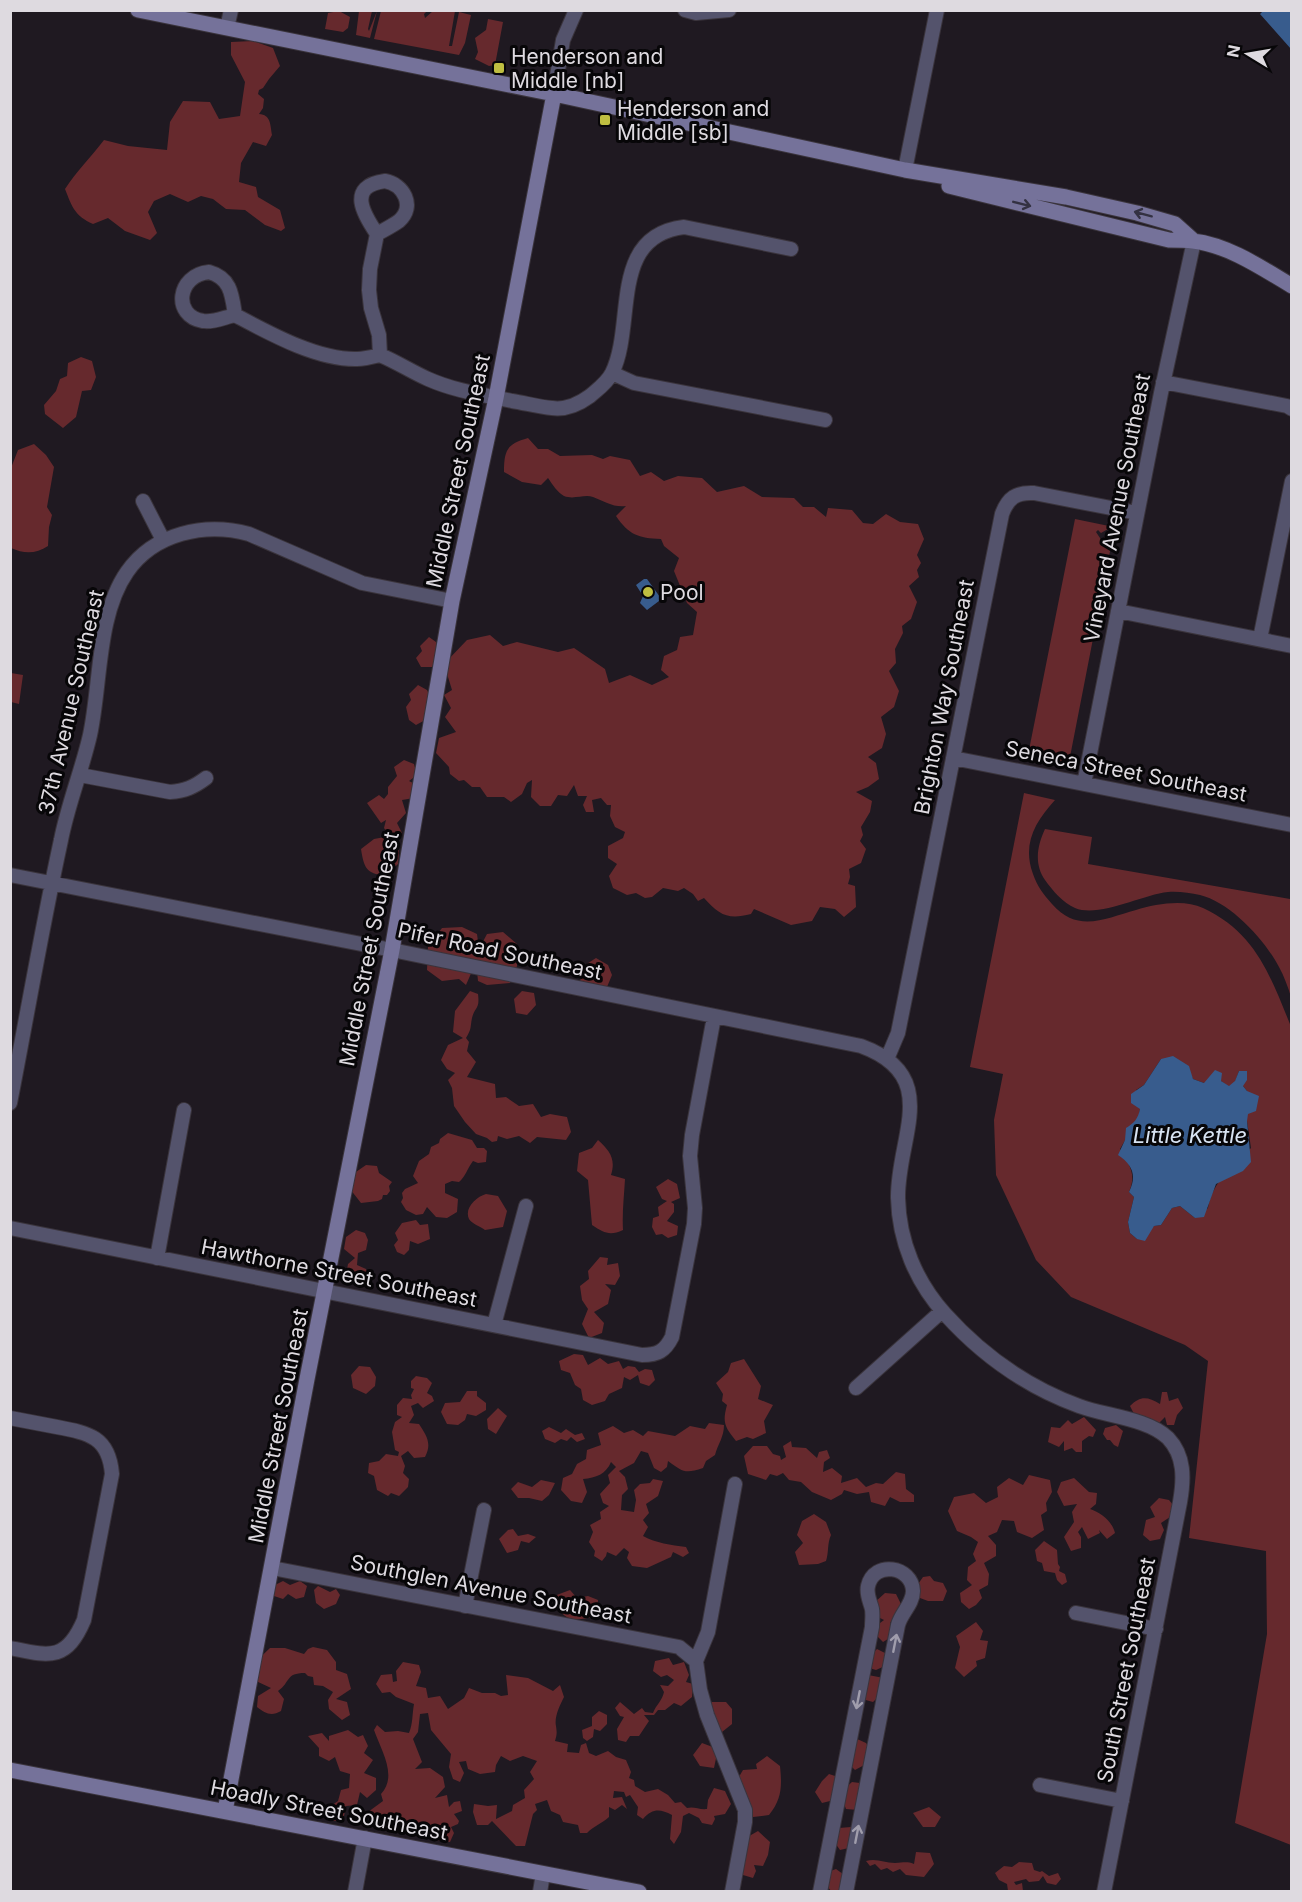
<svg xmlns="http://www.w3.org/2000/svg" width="1302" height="1902" font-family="Inter,sans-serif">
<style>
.green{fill:#66292d;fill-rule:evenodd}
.water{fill:#385c8d}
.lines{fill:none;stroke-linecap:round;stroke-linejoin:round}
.street-casing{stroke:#3a343c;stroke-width:16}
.secondary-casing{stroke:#3a343c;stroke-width:17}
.street{stroke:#54536c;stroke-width:14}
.secondary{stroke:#75729a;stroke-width:15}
.oneway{stroke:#333142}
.oneway2{stroke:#a09dac}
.poi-dot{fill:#bfbe41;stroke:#070608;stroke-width:2}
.labels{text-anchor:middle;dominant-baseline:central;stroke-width:6;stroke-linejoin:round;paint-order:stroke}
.poi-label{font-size:21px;fill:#dedae0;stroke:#070608;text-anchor:start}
.street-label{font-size:21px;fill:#dedae0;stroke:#070608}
.water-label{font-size:22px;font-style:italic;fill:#d8e3f2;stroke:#070608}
</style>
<rect width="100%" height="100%" fill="#1f1921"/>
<path class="green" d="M339,11L350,17L348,28L343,32L325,29L328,13Z
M359,11H372L368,29L369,31L377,11L370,38L356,35Z
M381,11H427L424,14L425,18L433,11H455L449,46H452L459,12L471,15L465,43L459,55L374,39Z
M488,19L503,22L495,65L489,66L475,59L478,52L475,38L486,30Z
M253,41L273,48L280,66L269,79L263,88L259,90L258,94L264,99L263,108L259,114C271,115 270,124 272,135L266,146L253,142L241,163L239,182L256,187L258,197L280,210L285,228L281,231L265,225L245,210L226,209L213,199L201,196L188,202L170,194L154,201L148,212L157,233L150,240L125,231L108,218L93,224C75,216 72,207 65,189C76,172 91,157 104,140L128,146L167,150L170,122L183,101L210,102L219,119L240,116L245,82L231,55V42Z
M81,357L92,361L96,377L91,390L82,391L76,417L63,428L45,414L44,405L56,391L60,379L67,376L68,363Z
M528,438L538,449H548L560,456L592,455L603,459L610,456L630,460L640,476L651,472L664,481L678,476L702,478L717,492L744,486L762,497L794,498L803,507H814L826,517L828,508L852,510L863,523L873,524L886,514L900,522L918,524L924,539L917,555L921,563L917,570L919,577L909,586L917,602L911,619L902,626L903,633L895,649L896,663L889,671L899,691L894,707L881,717L886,734L882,748L868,757L876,763L879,779L868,787L856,792L872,801L870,812L861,827L863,835L860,841L866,849L861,863L849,869L850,877L848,884L855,886L856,907L844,917L835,909L820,907L812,921L791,925L754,909L751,914C728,920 719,915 704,898L698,901L693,894L684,888L678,891L663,888L652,897L645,898L636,893L627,895L613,888L609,876L617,864L608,858V846L623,838L625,832L615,827L610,816L611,805H607L601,798L592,800L594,812H586L583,805L587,796H578L574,785L567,796L558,795L551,806H540L531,797L532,780L527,783L522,794L511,802L504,797H487L480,787H472L464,780L459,781L450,774L449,767L436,753L439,738L456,732L445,717L451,708L444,695L452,690L444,664L467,640L490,635L503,646L517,642L558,652L574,648L605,669L609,683L630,675L652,685L669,677L661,670L664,656L677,650L680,637L693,635L697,612L687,603L674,571L679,558L664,546L661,539C638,538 629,535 616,516L626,506C614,508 604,501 593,497C584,494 574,500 564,496C558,493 552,484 548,478L541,485L522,482L504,472C504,450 507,444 528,438Z
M34,444L46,455L54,467L47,507L52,515L49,527L48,546C36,554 24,554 11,548V468L18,450Z
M1075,519L1109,526L1108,529L1101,533L1098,530L1096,532L1102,541L1106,535L1114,531L1069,762L1067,763L1028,755Z
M429,637L436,642L438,650L435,655L437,659L432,667H421L416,658L422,651L420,646Z
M11,673L23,675L19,704L11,702Z
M418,685L427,690L430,696L429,718L416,725L409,720L406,707L411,700L409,694Z
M404,760L414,764L417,775L409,781L415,784L414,798L402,800L406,813L397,823L402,833L392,840L399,851L398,864L385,876C366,873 364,868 361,849L374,839L390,836L384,828L386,820L381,823L367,803L379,795L384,799L388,794V787L397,776L394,767Z
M1024,793L1055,800C1035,822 1022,844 1033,874C1037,886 1044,895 1052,904C1078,934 1106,918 1136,910C1156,904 1184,899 1203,908C1257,933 1271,978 1292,1029L1291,1845L1235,1823L1267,1634L1266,1551L1189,1538L1208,1361L1185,1345L1071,1297L1036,1260L996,1175L994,1120L1003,1074L970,1067ZM1161,1059L1190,1073L1193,1079L1204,1083L1221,1081L1229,1087L1235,1082L1239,1071L1243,1086L1247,1091V1121L1251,1148C1233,1166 1212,1182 1208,1208L1195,1218L1180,1206L1172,1208L1161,1225L1154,1226L1137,1239L1130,1233L1128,1222L1134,1197L1129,1192C1137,1174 1129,1164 1120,1149L1139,1116L1140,1109L1136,1090L1144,1085Z
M1045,829L1092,837L1088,864L1290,899L1291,997C1288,987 1284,976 1279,967C1265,940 1230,902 1200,895C1190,893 1178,891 1168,892C1141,895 1099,918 1075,908C1063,903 1053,891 1045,880C1034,864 1037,846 1045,829Z
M462,927L477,934L479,949L487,934L503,932L517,944V966L510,983L487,985L478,981L476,962L466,985L459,979L442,981L427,970L428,947L442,928Z
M596,958L608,965L612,975L607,987L580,983L582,967Z
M470,991L478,994C480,1010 475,1006 472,1018C470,1028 472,1028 466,1038L469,1042L467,1051L476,1062L467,1077L495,1084L496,1098L506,1097L519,1106L533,1104L541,1117L550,1114L567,1117L571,1132L566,1140L537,1137L530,1143L519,1136L507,1139L498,1136L497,1141L492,1142L487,1138L476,1134L465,1122L454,1106L452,1088L448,1080L455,1073L447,1069L441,1060L448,1045L463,1038L453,1032L455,1011Z
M522,991L534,993L536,1005L527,1015L516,1013L514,999Z
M448,1133L472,1140L477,1148H484L487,1151L486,1162L478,1163L473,1161C467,1169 466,1176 459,1182L452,1181L445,1184V1193L458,1199L457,1212L447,1218L436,1217L427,1207L423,1214L416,1215L406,1210L401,1202L403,1198L402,1193L405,1189L418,1183L413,1176L419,1161L429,1154L431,1147L439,1143L440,1139Z
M598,1140C610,1151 616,1159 611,1175L625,1179C624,1197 622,1213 623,1230C610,1236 604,1233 592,1225L588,1180L577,1171L579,1153L592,1148Z
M366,1165L377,1166L379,1173L392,1182L389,1186L390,1191L387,1195H383L382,1199L378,1201L361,1203L350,1189L353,1174Z
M668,1179L677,1184L680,1198L671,1202L674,1204V1212L667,1221L678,1226L677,1235L668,1238L662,1234L656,1235L652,1227L653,1218L659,1216L658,1207L667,1201L662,1199L656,1187Z
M486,1194L498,1196L507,1211L503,1227L485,1230C481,1227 471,1223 469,1219C464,1208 476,1197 486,1194Z
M416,1220L420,1225L428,1224L430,1239L418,1244L410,1241L409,1250L404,1255L397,1252L394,1245L398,1240L395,1233L402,1223Z
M356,1230L365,1233L368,1240L366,1250L358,1253L357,1265L366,1269L369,1279L362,1285L351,1283L346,1275L348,1264L355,1258L344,1249L346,1237Z
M600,1257L608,1258L607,1265L618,1263L620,1276L615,1285L605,1284L611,1290L608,1304L594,1312L604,1323L602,1333L589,1338L582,1324L588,1309L582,1300L580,1286L589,1279L588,1271Z
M574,1354L583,1355L588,1365L600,1358L608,1364L619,1361L623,1369L628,1366L635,1367L639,1372L645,1369L652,1370L655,1380L649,1386L640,1383L638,1375L630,1380L624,1377L622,1388L609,1394L605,1401L592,1405L583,1400L581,1389L575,1385L570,1373L561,1370L559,1361Z
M744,1359L761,1386L758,1399L773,1405L764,1421L766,1433L753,1439L747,1437L736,1441C725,1427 722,1423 727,1405L722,1401L723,1394L716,1383L728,1372L731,1363Z
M359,1366L370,1367L376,1377L375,1386L366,1394L353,1388L351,1375Z
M416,1376L427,1378L432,1383L427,1393L432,1396L434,1401L423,1408L418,1403L411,1406L414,1415L409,1423L419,1424C427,1436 432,1444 425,1457L414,1458L408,1451L401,1456L405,1466L403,1473L409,1479L408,1487L399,1496L391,1493L388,1496L377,1490L374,1476L368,1473L369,1463L379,1461L386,1454L398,1456L399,1452L395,1450L392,1432L395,1422L402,1417L397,1415V1405L403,1398L412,1399L411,1395L414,1389L411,1388V1381Z
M467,1391H477V1396L486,1403V1410L476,1416L467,1414L465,1420L458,1425L447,1424L441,1412L445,1403L460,1402Z
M1162,1392H1167L1169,1401L1178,1398L1183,1408L1177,1415L1174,1425H1167L1165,1417L1158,1424C1149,1421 1144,1416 1134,1414L1130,1406C1140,1396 1147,1396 1160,1404Z
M498,1408L507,1416L496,1434L488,1429L487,1419Z
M1084,1417L1096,1430L1093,1437L1089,1436L1082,1441V1452H1076L1072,1448L1064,1451V1441L1059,1447L1048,1442L1051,1427L1060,1428L1068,1420L1072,1424Z
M709,1423L724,1425C724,1437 718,1444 715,1455L706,1461L703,1468C685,1474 683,1472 668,1461L667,1467L661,1472L654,1468L648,1453L641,1451L634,1463L619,1471L625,1477L628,1489L622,1495L621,1510L634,1512L636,1500L634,1490L640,1484L650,1483L653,1479L663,1481L658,1496L646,1504L649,1513L643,1520L648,1527L643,1536C656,1543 671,1545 686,1547L689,1553L683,1557L673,1552L671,1557L647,1568L632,1566L627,1558L629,1552L624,1548L616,1556L607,1552L606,1556L602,1561L594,1556L595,1551L589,1542L593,1532L590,1525L601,1519L600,1512L609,1506L603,1503L600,1494L610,1483L608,1475L616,1467L611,1462C606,1474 596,1478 583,1479L587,1492L582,1503L571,1501L561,1490L563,1478L572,1474L577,1464L586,1459L587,1450L601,1445L598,1433L613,1426L624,1433L633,1430L643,1436L648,1431L675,1436L690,1426L705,1429Z
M1116,1425L1123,1431L1118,1447L1114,1445L1110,1440H1107L1103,1434L1105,1428Z
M549,1427L561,1433L566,1429L575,1435L582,1433L585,1439L577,1442L571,1437L567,1441L561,1439L555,1443L545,1439L542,1431Z
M791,1441L792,1447L806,1448L817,1458L819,1452L827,1450L830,1458L824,1462L823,1472L832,1468L842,1476L841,1483L857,1478L866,1487L876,1483L883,1484L896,1472L905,1474L906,1489L914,1495V1502H900L890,1497L885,1506L871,1502L869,1492L857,1494L844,1490L842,1494L831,1500L812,1492L801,1482L789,1480L783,1473L777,1476L770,1474L766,1480L748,1474L744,1456L753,1446H767L773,1454L780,1456L781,1460L786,1457L783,1446Z
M1029,1475L1050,1480L1052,1492L1046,1503L1047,1511L1041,1515L1044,1530L1032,1538L1017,1532L1014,1521L1002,1520L997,1532L988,1536L996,1545V1556L984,1563L989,1574L988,1585L979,1590L982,1598L976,1605L969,1609L961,1602L960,1593L972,1585L967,1580L968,1567L976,1561L973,1554L978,1542L971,1537L957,1531L948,1511L954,1497L974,1493L986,1503L998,1497L997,1487L1009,1478L1023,1485Z
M1074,1478L1089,1492L1097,1493L1096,1504L1090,1509C1101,1513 1112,1521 1115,1533L1107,1539L1099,1530L1100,1533L1088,1539L1082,1527L1078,1532L1081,1537V1548L1071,1551L1064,1537L1074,1522L1072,1512L1077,1504L1064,1506L1057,1492L1061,1482Z
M541,1480L555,1483L549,1495L542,1501L529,1498H518L511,1489L518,1482L532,1487Z
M1159,1498L1169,1500L1173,1505L1170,1517L1161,1523L1164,1530L1160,1539L1150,1541L1143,1535L1146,1520L1155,1517L1150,1507Z
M814,1514L826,1522L831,1535C827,1544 829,1552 826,1561L818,1564L799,1565L795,1552L803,1543L797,1535L802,1521Z
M513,1529L518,1536L528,1534L536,1537L529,1543L521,1541L518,1550L507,1553L499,1539L508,1530Z
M1044,1541L1057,1550L1058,1564L1060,1567L1059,1571L1065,1574L1067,1582L1062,1585L1057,1580L1055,1573L1044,1571L1042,1563L1037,1561L1035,1550Z
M930,1576L934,1581L943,1583L947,1591L943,1601H928L920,1598L916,1587L923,1577Z
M283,1581L290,1585L300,1581L307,1586L304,1597L296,1599L288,1594L283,1599L274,1596L275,1585Z
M318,1586L330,1592L336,1589L340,1595L336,1604L324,1609L316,1603L314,1590Z
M570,1590L577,1598L588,1596L598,1600L597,1616C573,1622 561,1622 554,1596Z
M885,1593L896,1594L902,1606L890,1623L894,1627L893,1636L883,1642L875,1634L876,1626L884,1620L876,1616L874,1603Z
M976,1622L983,1631L980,1640L988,1641L985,1658L976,1661L977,1666L964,1677L955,1668L960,1647L956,1636Z
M313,1647L327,1650L336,1662V1670L347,1674L351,1689L336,1699L347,1702L350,1715L342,1720L329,1709L328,1700L333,1692L323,1686L314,1685L313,1677L308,1676L305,1673C285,1673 291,1682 278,1691L284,1699L281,1711C271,1717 265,1713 257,1707L258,1696L271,1688L256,1681L251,1666L270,1648H285L304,1654L308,1649Z
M877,1649L887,1654V1665L876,1670L869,1668L868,1658Z
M669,1658L673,1665L684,1662L689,1675L686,1682L693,1684L692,1697L681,1706L674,1703L665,1710H658L654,1715H644L649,1721L639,1736H630L626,1742L618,1740L617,1729L624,1717L620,1716L615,1708L620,1702L634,1714L642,1708L645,1712L653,1713C656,1705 662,1701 664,1692L660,1685L668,1686L674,1680L667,1675L661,1677L653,1671L655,1661Z
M403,1662L419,1665L421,1672L416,1686L426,1688L428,1698L440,1696L448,1709L464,1698L469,1688L482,1693H495L501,1696L508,1695L506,1675L528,1678L553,1691L560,1685L564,1697C560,1705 554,1717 556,1726C557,1733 557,1734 555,1741L568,1744L567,1752L579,1753L581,1745L586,1743L589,1753L596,1756L608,1751L616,1757L626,1760L631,1772L629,1778L634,1780L635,1786L645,1792L658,1789L668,1795L675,1803L681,1802L687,1808C694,1806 699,1810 707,1809L708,1800L714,1788L725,1791L731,1804L725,1814L714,1816L715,1819L712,1825L702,1823L699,1818L689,1813L683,1816L681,1832L674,1844L670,1839L672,1815C660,1809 653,1808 643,1819L637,1815L638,1807L630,1795L626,1797L624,1792L614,1791L613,1798L622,1797L627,1809L622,1805L615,1810L609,1807V1817C601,1824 594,1826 587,1833H580L578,1825L563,1822L560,1815L551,1811L547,1800L535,1804L537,1810L533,1814L525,1846H516L492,1821L488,1825H477L473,1812L474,1804L488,1806L497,1805L496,1819L512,1811L513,1805L525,1798L524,1790L534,1779L530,1772L537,1761L523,1756L510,1761L501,1756L496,1765L495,1772L480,1774L468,1769L466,1761L459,1762L464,1773L460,1782L453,1779L449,1767L451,1754L431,1730L428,1713L420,1714L418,1732L413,1739L422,1762L415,1769L430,1768L443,1777L445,1787L435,1798L447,1795L449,1807L454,1802L460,1801L462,1811L454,1814L459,1821L458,1824L451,1827L454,1833L450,1842L422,1838L416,1831C402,1835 384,1831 372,1825L368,1812L383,1801L381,1794C398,1776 381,1750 374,1730L377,1725L385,1732L398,1731L409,1733C413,1723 412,1715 414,1704L396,1697L390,1692L382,1693L376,1684L381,1675L392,1674L393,1682L397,1681L396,1671Z
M868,1675L884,1678L882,1693L873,1702L862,1699Z
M712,1702H726L732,1709V1724L722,1732L709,1725L705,1718Z
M599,1711L607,1715V1724L600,1731L594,1729L593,1737L587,1741L583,1738L582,1730L592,1726V1717Z
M348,1730L358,1737L363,1735L368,1746L364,1753L373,1760L364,1773L376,1778V1790L367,1798L360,1792L357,1805L346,1806L343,1821H332L328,1808L338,1801L341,1790L349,1788L350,1774L340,1771L335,1757L329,1761L319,1756V1748L308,1736L322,1733L329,1741V1736Z
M855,1738L866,1743L871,1751L868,1763L855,1770L843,1758Z
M702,1743L718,1749L714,1768L700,1766L693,1755Z
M767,1756L780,1766C782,1786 782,1799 769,1815L753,1817L736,1804L733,1787L743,1770L757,1769L756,1764Z
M829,1774L841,1778L842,1791L852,1782L860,1783L863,1797L858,1810L846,1809L842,1798L822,1803L815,1792L822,1781Z
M929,1807L941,1817L935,1827H923L913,1813Z
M851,1827L855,1835L853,1847L840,1850L833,1840L839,1828Z
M758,1831L770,1842L768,1855L763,1866L754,1865L756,1871L753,1878L743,1875L740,1865L746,1857L742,1852L744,1839Z
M916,1852L930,1853L934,1864L924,1877L906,1875L900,1869L893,1872L887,1868L881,1870L875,1864L870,1866L866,1861C877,1858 884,1863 895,1863C903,1863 906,1861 914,1864Z
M1019,1862L1032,1863L1034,1870L1040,1872L1042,1871L1049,1876L1058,1873L1061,1879L1056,1885L1047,1883L1043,1876L1039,1881L1029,1882L1026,1879L1014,1882L1016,1885L1022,1883L1023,1891H1008L1007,1884L999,1880L995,1873L1004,1866L1012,1867Z
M836,1869L847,1877L845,1889L831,1891L824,1882L825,1873Z"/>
<path class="water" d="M1263,11H1291V49L1260,14Z
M644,579H647L660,597L659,601L647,610L640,603L643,596L636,585Z
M1173,1056L1189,1066L1193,1079L1204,1083L1215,1070L1222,1073L1221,1081L1229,1086L1235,1081L1239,1071H1247V1080L1243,1086L1247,1091L1259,1096L1256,1111L1248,1114L1247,1121L1251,1162L1243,1171L1216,1184L1204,1217L1195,1218L1180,1206L1172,1208L1161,1225L1154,1226L1145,1241L1137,1239L1130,1233L1128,1222L1134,1197L1129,1192C1137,1176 1133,1165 1118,1155L1125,1140L1126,1128C1134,1123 1138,1119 1140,1109L1131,1103V1094L1144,1085L1161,1059Z"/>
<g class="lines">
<defs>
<path id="street" d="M685,10L696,13L729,10
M227,28L231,10
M554,94L563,40L576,10
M905,170L937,10
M385,181C403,184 416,206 399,221C392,226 384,230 377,234C364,215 346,186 385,181Z
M377,234L370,269L369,290L371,308L379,335L380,355C397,362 412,372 428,379C455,391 484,395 512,401C525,403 539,407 552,408C566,410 579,404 590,396C598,389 607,383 612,373C636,325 608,236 684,227L791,249
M209,272C231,278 232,295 235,315C225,317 213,323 203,321C172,316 177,275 209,272Z
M235,315C269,333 317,360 357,359C364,359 372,357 380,355
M612,373L634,383L825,420
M1163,382L1287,406L1292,409
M143,501L163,540
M1118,611L1292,646
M1260,639L1292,481
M953,758L1292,825
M80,775L170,792C185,791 194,787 206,778
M1084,784L1161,393L1194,241
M10,875L392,950L861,1046C943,1076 897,1137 898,1198C899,1241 916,1282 945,1314C982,1355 1027,1387 1079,1406C1105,1416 1147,1418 1168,1438C1185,1456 1184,1479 1180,1502L1104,1892
M887,1059L898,1033L1002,514C1008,498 1016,492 1034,493L1137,513
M10,1103C27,1016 42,927 61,840C68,804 82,770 90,735C101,684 97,615 127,572C154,533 205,522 249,534L362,583L452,601
M10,1228L642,1355C658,1355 665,1351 672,1337L694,1224L695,1208L690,1156L692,1135L714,1017
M157,1258L184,1110
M494,1325L526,1206
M856,1388L942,1311
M10,1418C26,1421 42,1424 57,1427C89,1433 109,1437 112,1474L84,1620C66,1662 49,1656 10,1648
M272,1568L679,1647L696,1661
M465,1606L484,1510
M1076,1613L1156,1629
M1040,1785L1122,1801
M355,1892L365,1838
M540,1892L543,1874
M732,1892L745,1822V1810L707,1715L700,1690L696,1661L708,1632L735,1484
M820,1892L872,1627C872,1621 873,1615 872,1609C870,1601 866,1594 868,1586C874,1560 912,1566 913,1591C913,1604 901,1613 898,1625L846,1892"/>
<path id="secondary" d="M138,10L554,94L905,170L1066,197L1137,213L1175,224L1194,241
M949,186L1169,240C1177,240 1185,240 1193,241C1228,245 1262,268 1292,286
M10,1770L639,1892
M225,1811L307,1379L392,950L452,601L496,398L554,94"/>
</defs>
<use href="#street" class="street-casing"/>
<use href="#secondary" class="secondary-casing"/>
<use href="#street" class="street"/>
<use href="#secondary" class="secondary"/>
</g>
<defs><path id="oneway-shaft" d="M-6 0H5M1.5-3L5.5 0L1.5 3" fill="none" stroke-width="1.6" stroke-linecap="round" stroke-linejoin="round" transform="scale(1.5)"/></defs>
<g class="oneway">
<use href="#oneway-shaft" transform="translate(1022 204) rotate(14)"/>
<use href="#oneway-shaft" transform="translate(1143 214) rotate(-165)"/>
</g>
<g class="oneway2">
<use href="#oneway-shaft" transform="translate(895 1643) rotate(-79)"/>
<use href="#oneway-shaft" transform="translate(858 1700) rotate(101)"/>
<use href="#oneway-shaft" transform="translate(857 1834) rotate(-79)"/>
</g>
<g class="poi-dot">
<rect x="493" y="62" width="12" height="12" rx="3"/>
<rect x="599" y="114" width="12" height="12" rx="3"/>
<circle cx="648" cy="592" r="6"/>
</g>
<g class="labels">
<g class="poi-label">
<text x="511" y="56">Henderson and<tspan x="511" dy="24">Middle [nb]</tspan></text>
<text x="617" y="108">Henderson and<tspan x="617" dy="24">Middle [sb]</tspan></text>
<text x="660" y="592">Pool</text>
</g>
<g class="street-label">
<text transform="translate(458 471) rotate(-78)">Middle Street Southeast</text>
<text transform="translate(1117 508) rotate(-79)">Vineyard Avenue Southeast</text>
<text transform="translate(944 697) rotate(-79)">Brighton Way Southeast</text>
<text transform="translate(71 702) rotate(-77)">37th Avenue Southeast</text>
<text transform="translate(1126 771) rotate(11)">Seneca Street Southeast</text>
<text transform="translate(369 949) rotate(-79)">Middle Street Southeast</text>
<text transform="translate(500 951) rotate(12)">Pifer Road Southeast</text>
<text transform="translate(339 1273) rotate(11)">Hawthorne Street Southeast</text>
<text transform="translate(278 1426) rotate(-79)">Middle Street Southeast</text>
<text transform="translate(491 1589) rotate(11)">Southglen Avenue Southeast</text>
<text transform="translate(1126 1670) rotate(-79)">South Street Southeast</text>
<text transform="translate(329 1810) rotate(11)">Hoadly Street Southeast</text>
</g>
<g class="water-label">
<text x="1190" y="1135">Little Kettle</text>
</g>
</g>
<rect width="1302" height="1902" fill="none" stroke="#dedae0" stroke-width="24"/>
<g transform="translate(1248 54) rotate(281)" stroke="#070608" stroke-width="4.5" paint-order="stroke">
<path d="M0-4.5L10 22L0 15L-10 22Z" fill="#dedae0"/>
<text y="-9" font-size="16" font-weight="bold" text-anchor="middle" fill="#dedae0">N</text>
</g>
</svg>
